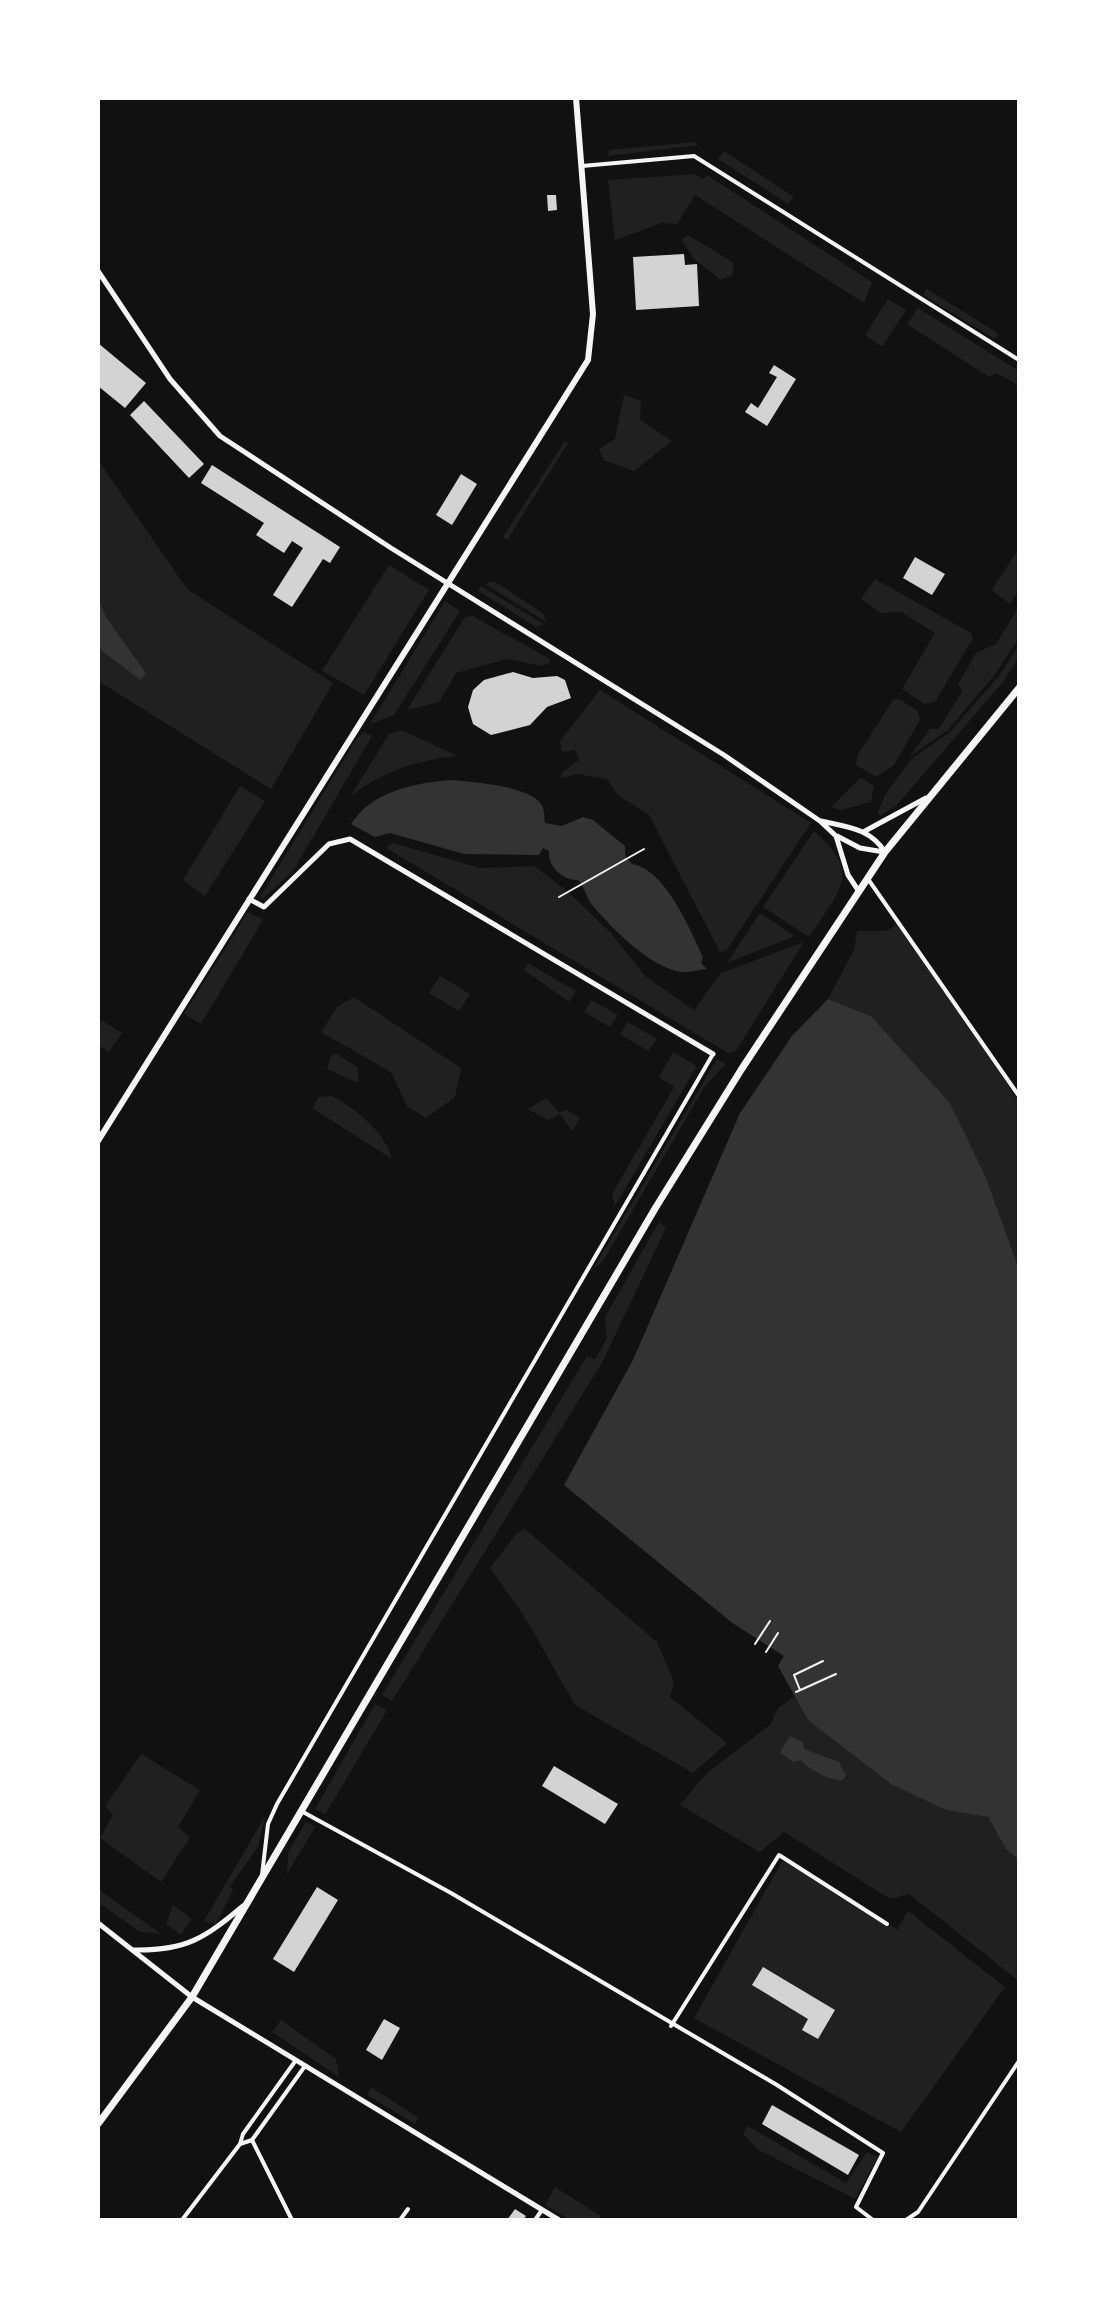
<svg xmlns="http://www.w3.org/2000/svg" width="1117" height="2318" font-family="'Sofia Sans Condensed',sans-serif">
<style>
.green{fill:#202020}
.water{fill:#333}
.building{fill:#d3d3d3}
.lines{fill:none;stroke-linecap:round;stroke-linejoin:round}
.path{stroke:#f5f5f5;stroke-width:2}
.minor{stroke:#f5f5f5;stroke-width:4}
.tertiary{stroke:#f5f5f5;stroke-width:5}
.secondary{stroke:#f5f5f5;stroke-width:6}
.primary{stroke:#f5f5f5;stroke-width:7}
</style>
<rect width="100%" height="100%" fill="#111"/>
<path class="green" d="M695,142L699,145L608,156L609,150Z
M724,151L794,197L788,204L718,159Z
M694,174L703,179L707,175L872,282L864,303L695,195L677,224L662,223L615,240L608,180Z
M688,235L734,263L732,275L721,280L693,258L682,240Z
M927,289L999,334L995,339L923,295Z
M888,299L906,310L882,347L865,335Z
M918,308L1019,371V386L997,373L989,377L907,324Z
M624,395L641,401L640,420L672,441L634,471L604,460L599,449L615,439Z
M565,441L568,443L507,540L503,537Z
M98,460L187,589L333,683L271,789L98,681Z
M1019,548V589L1010,604L992,590Z
M389,565L429,590L364,695L322,671Z
M875,579L971,633L973,638L935,702L924,704L902,689L935,633L901,612L881,613L861,599Z
M494,581L544,614L546,622L485,584Z
M481,586L544,624L536,627L478,591Z
M445,601L460,611L394,715L370,724Z
M1019,606V638L993,677L948,730L909,757L930,729H939L962,691L958,684L976,653L996,644Z
M473,616C499,632 525,644 551,660L549,663L542,666L507,659L456,673L439,702L407,710L465,617Z
M1019,645V657L1003,682L896,806L880,816L878,812L885,795L911,759L949,733L999,676Z
M600,690L811,823L726,951L720,952L649,815L618,795L607,779L577,774L561,778V773L579,760L575,750L562,752L560,741Z
M899,699L918,711L920,720L894,765L876,777L856,765L857,756L893,700Z
M401,730L458,756C418,760 382,771 350,797L389,734Z
M364,732L372,736L293,871L263,899L260,897L357,738Z
M861,777L874,786L871,802L841,810L831,807Z
M240,786L265,801L205,896L183,880Z
M814,831C864,874 838,892 809,937L763,907Z
M393,843L480,868L534,866L566,890L611,933L645,976L694,1010L721,973L804,942L736,1051L728,1053L386,848Z
M248,912L263,920L201,1024L184,1014Z
M760,913L795,936L727,963Z
M896,924L961,1012L1019,1102V1269L985,1175L950,1103L871,1016L828,999L854,950L857,931H887Z
M528,963L576,991L569,1002L524,970Z
M440,976L470,994L459,1011L429,993Z
M354,997L461,1068L455,1097L426,1118L407,1106L391,1072L321,1032L337,1007Z
M591,1000L618,1015L610,1027L584,1012Z
M101,1020L122,1033L109,1052L98,1045Z
M628,1022L657,1039L648,1051L620,1034Z
M673,1052L697,1066L615,1206L612,1194L674,1087L659,1077Z
M336,1053L358,1068V1083L327,1069L330,1057Z
M717,1059L726,1064L705,1086L603,1261L593,1269Z
M332,1096C355,1108 385,1132 392,1159L312,1108L319,1097Z
M547,1098L559,1113L566,1110L580,1118L572,1131L560,1114L549,1120L527,1109Z
M659,1222L666,1228L602,1363L392,1701L382,1695L587,1356L595,1359L607,1339L605,1317Z
M525,1529L657,1642L674,1682L670,1697L727,1743L693,1773L575,1705L526,1619L490,1568L516,1534Z
M795,1696L808,1720L975,1814L988,1817L1006,1849L1019,1860V1981L909,1894L890,1899L784,1832L760,1852L680,1805L707,1773L771,1724L778,1708Z
M375,1704L387,1710L325,1815L315,1809Z
M141,1754L200,1790L178,1827L190,1837L161,1882L100,1838L113,1815L105,1806Z
M265,1816L258,1847L230,1886L233,1890L216,1924L204,1921Z
M306,1822L315,1827L287,1874L288,1853Z
M784,1858L897,1930L908,1911L1005,1987L901,2132L694,2018Z
M98,1889L161,1934L140,1932L98,1902Z
M173,1905L192,1919L181,1935L166,1924Z
M281,2020L336,2059L339,2077L272,2032Z
M371,2087L419,2118L415,2124L367,2095Z
M748,2126L846,2183L867,2152L878,2157L855,2199L757,2149L743,2134Z
M555,2187L601,2216L598,2220H570L545,2205Z"/>
<path class="water" d="M98,599L107,619L146,673L141,680L98,648Z
M452,780C473,782 530,786 541,804C545,809 544,817 545,823L562,826L583,817L593,820L625,846V856L632,864C665,869 690,929 703,957L701,963L707,969C697,970 686,974 676,971C646,963 613,929 593,906C585,897 586,888 578,880C563,881 547,866 549,851L543,848L539,855L464,854L390,833L375,837L351,824C373,790 416,783 452,780Z
M828,999L871,1016L950,1103L985,1175L1019,1269V1860L1006,1849L988,1817L946,1810L891,1784L808,1720L778,1666L784,1656L731,1622L564,1485L633,1360L740,1113L792,1036Z
M790,1736L803,1742L804,1749L839,1762L846,1776L843,1780C833,1782 807,1769 801,1760L794,1762L780,1753Z"/>
<path class="building" d="M547,195H556L557,210L548,211Z
M684,254L685,265L697,264L699,306L636,310L633,257Z
M98,343L146,383L125,408L98,386Z
M774,365L796,379L767,426L745,412L751,403L758,408L777,377L769,373Z
M144,401L204,464L189,478L130,415Z
M212,465L340,547L330,563L323,559L292,607L273,595L303,548L292,541L284,553L256,535L264,523L201,483Z
M461,474L477,484L452,525L436,515Z
M915,557L945,574L932,595L903,578Z
M513,672L533,678L557,676L565,680L571,698L547,707L530,725L491,735L473,724L468,707L473,690L484,680Z
M554,1766L618,1804L605,1824L542,1786Z
M317,1887L338,1900L294,1972L273,1959Z
M763,1967L835,2010L818,2039L802,2030L808,2019L752,1985Z
M384,2019L400,2028L382,2060L366,2050Z
M772,2105L859,2155L848,2175L762,2124Z
M515,2209L526,2216L523,2220H507Z"/>
<g class="lines">
<path class="path" d="M559,897L644,849
M755,1644L770,1621
M766,1652L778,1633
M800,1690L794,1675L823,1661
M796,1692L836,1674"/>
<path class="minor" d="M582,166L694,156L1019,360
M868,879L1019,1096
M303,1812L451,1893L777,2085L883,2153L856,2207L873,2220
M262,1875L268,1824L277,1804L713,1054
M671,2026L779,1855L887,1924
M252,2140L292,2220
M240,2144L243,2134L296,2060
M182,2220L240,2144L252,2140L305,2066
M400,2220L408,2209
M535,2220L542,2210
M906,2220L918,2212L1019,2061"/>
<path class="tertiary" d="M98,271L170,379L220,436L391,548L724,755L820,821L836,836L848,875L858,890
M821,821C847,827 870,828 885,852
M865,831L926,798
M837,836L860,848L884,852
M249,899L264,907L329,844L350,839L713,1054
M98,1923L192,1997L559,2220
M134,1950C186,1951 205,1938 243,1906"/>
<path class="secondary" d="M98,1141L588,360L593,314L576,98"/>
<path class="primary" d="M98,2124L192,1997L656,1207L741,1070L885,852L1019,688"/>
</g>
<rect width="1117" height="2318" fill="none" stroke="#ffffff" stroke-width="200"/>
</svg>
